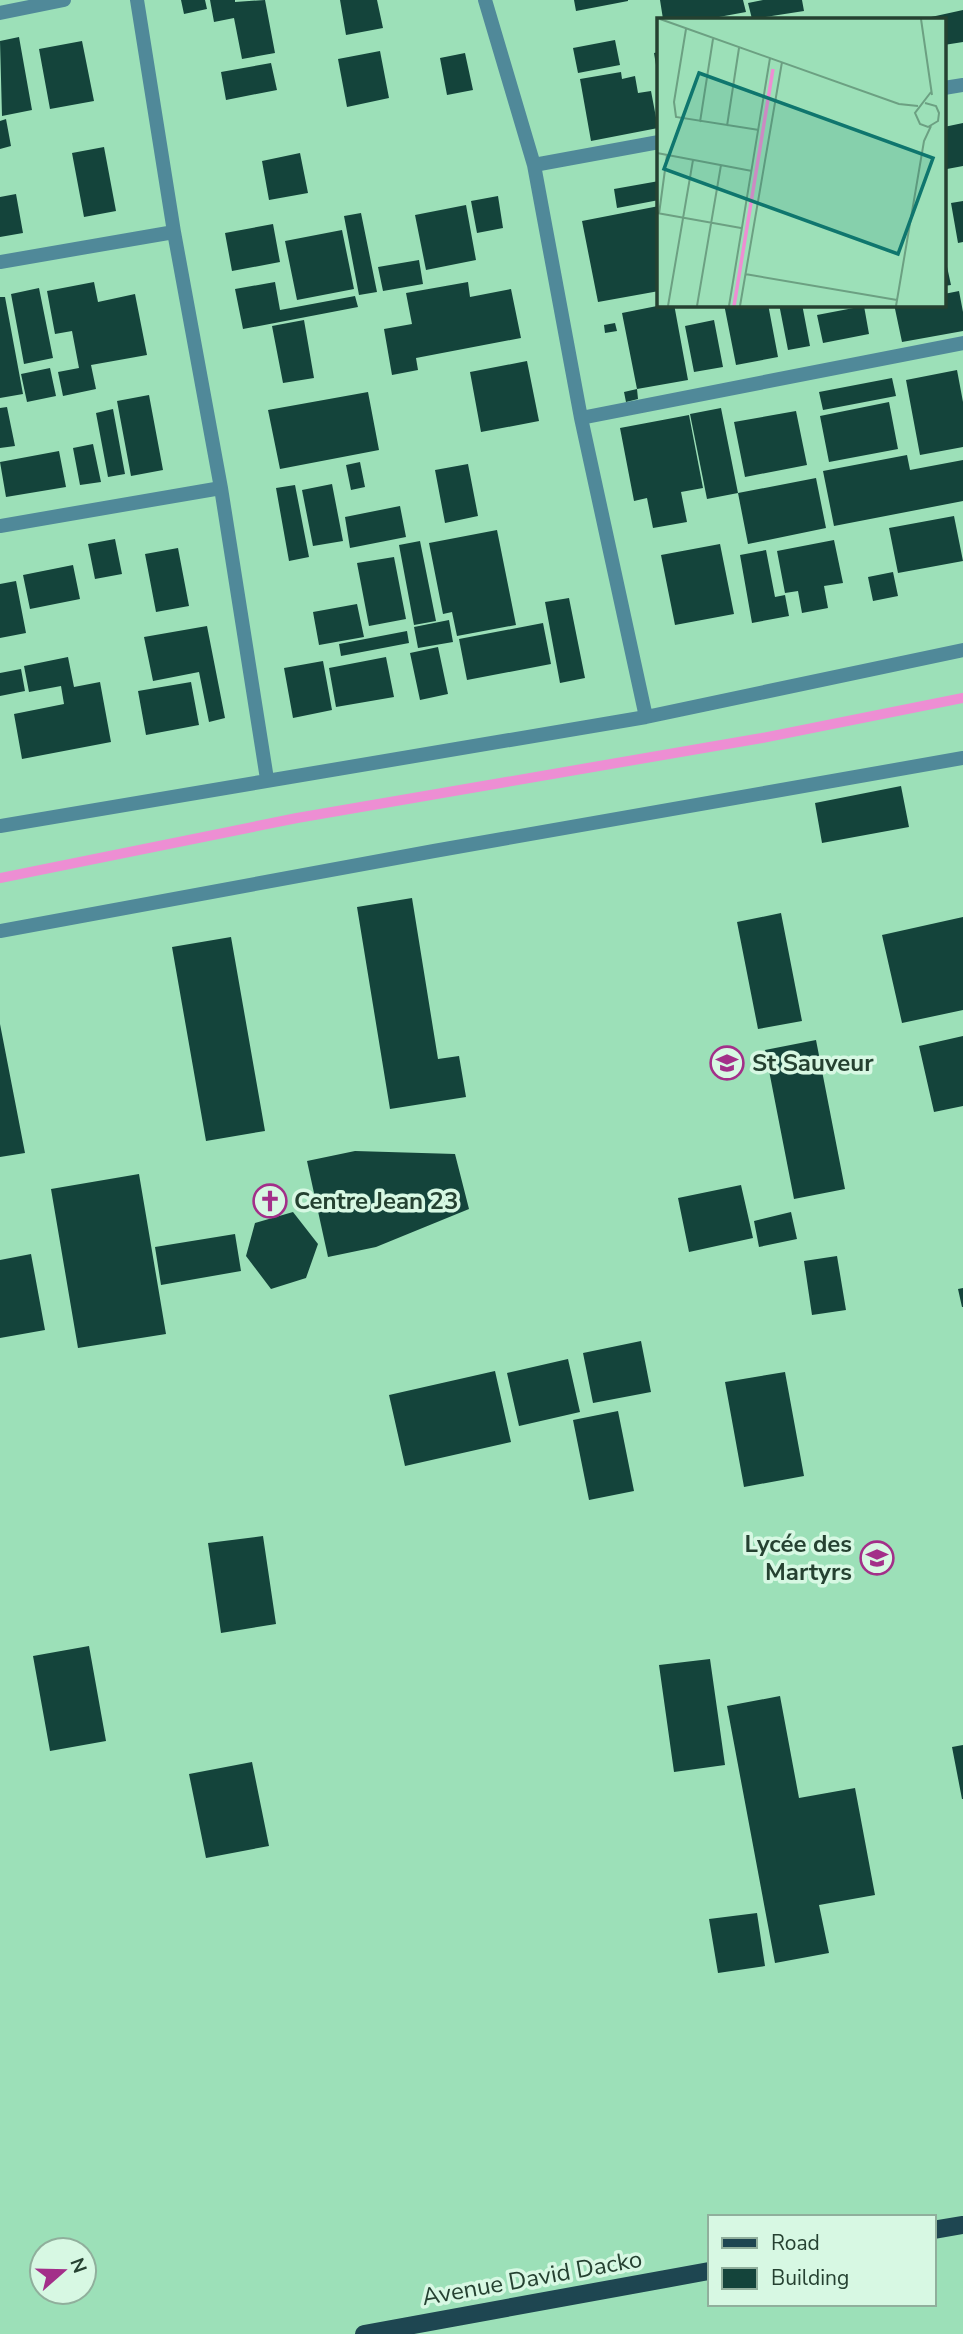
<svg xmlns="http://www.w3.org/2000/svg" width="963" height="2334" font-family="'Nunito Sans',sans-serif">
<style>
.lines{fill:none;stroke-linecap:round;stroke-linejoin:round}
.stream{stroke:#ed8ed3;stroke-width:10}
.building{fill:#14443b}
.street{stroke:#508999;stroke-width:14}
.primary{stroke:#1e4651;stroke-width:18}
.labels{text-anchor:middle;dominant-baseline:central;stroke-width:7;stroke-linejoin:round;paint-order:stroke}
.poi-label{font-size:24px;font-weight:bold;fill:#254131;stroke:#d7f8e3;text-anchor:start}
.street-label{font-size:24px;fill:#254131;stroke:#d7f8e3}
.inset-river{fill:none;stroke:#ed8ed3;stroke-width:3.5}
.inset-road{fill:none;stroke:#6ca082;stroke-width:2}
.view{fill:#0f766e;fill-opacity:0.15;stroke:#0f766e;stroke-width:3.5}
.inset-edge{fill:none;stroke:#254131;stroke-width:3.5}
</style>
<rect width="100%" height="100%" fill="#9ce0b8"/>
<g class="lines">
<path class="stream" d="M0,878L297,818L762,738L963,698"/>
</g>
<path class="building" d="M181,0H205L207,9L184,14Z
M210,0H235V2L265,0L275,53L242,59L234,18L214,22Z
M340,0H377L383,28L346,35Z
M574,0H628V1L576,11Z
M660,0H743L746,12L708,19H663Z
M763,0H802L804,11L752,19L748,3Z
M963,10V42L944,45V19H922Z
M19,37L32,110L2,116L0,41Z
M615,40L620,65L578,73L573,48Z
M82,41L94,101L50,109L39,49Z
M380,51L389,98L347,107L338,59Z
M659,52V71H657L654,53Z
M465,53L473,90L447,95L440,58Z
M271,63L277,90L226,100L221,72Z
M621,72L622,79L635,76L638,93L651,91L658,128L591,141L580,79Z
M6,119L11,146L0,149V121Z
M963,123V166L947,169L944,153V127Z
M104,147L116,211L84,217L72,153Z
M300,153L308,193L269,200L262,161Z
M659,181V200L617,208L614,189Z
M16,194L23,233L0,237V197Z
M498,196L503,228L477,233L471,201Z
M963,201V242L958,243L951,203Z
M466,205L476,260L426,270L415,215Z
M659,206V291L598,302L582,221Z
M361,213L377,292L359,295L344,216Z
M273,224L280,262L232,271L225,233Z
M342,230L354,289L297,300L285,241Z
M944,253L951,285L944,286Z
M419,260L423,284L383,291L378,267Z
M94,282L98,302L135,294L147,355L91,365L96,389L63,396L58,372L79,368L72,331L55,334L47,291Z
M275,282L280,310L355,296L358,307L243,329L235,289Z
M468,282L470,297L511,289L521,338L416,358L418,370L392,375L384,329L412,324L406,293Z
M39,288L53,358L24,364L11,294Z
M959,291L963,312V331L902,342L894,304H944V294Z
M0,297H5L23,394L0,398Z
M667,304H674L688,380L637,389L622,313Z
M724,304H768L778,357L736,365Z
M779,304H802L810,346L788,350Z
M864,306L869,334L823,343L817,315Z
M304,320L314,378L283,383L272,326Z
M714,320L723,367L694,372L685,326Z
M615,323L617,331L605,333L604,325Z
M527,361L539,421L481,432L470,372Z
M50,368L56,396L27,402L21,374Z
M957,370L963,402V447L920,455L906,380Z
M892,378L896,396L823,410L819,392Z
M637,389L638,399L626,402L624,392Z
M368,392L379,450L280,469L268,410Z
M149,395L163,470L131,476L117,401Z
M889,402L898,449L829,462L820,416Z
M7,407L15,446L0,448V408Z
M721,408L738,493L707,499L690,414Z
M113,409L125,474L108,477L96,413Z
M796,411L807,465L745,477L734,422Z
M689,415L703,488L681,492L687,522L653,528L647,498L634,501L620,428Z
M93,444L101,482L80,485L73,448Z
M59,451L66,487L6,497L0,462Z
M907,455L910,470L963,460V501L834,526L823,471Z
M360,462L365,487L351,490L346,465Z
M468,464L478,516L445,523L435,470Z
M816,478L826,528L748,544L738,493Z
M332,484L343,541L313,546L302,490Z
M295,485L309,557L289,561L276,488Z
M400,506L406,537L350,548L345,517Z
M954,516L963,561L898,573L889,528Z
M497,530L516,625L457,636L452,612L443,614L429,543Z
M115,539L122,574L95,579L88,544Z
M834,540L843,583L824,586L828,608L802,613L798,591L785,593L777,551Z
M420,541L436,621L414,625L399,545Z
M720,544L734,614L675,625L661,555Z
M178,548L189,606L156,612L145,554Z
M766,550L775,597L785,595L789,616L752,623L740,555Z
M394,557L406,619L369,626L357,563Z
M73,565L80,599L30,609L23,575Z
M893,572L898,596L873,601L868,577Z
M16,581L26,633L0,638V584Z
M569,598L585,678L560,683L545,602Z
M357,604L364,637L319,645L313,612Z
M449,620L453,642L418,648L414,627Z
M543,623L551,664L467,680L459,639Z
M207,626L225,718L209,722L199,672L153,681L144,637Z
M407,631L409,643L341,656L339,644Z
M438,647L448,694L420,700L410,653Z
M68,657L74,687L100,682L111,742L22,759L14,714L64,704L61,686L29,692L24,666Z
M386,657L394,697L336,707L329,668Z
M323,661L332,710L293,718L284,668Z
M21,669L25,691L0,696V673Z
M191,682L199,725L146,735L138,691Z
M901,786L909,827L822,843L815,803Z
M412,898L438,1059L459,1056L466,1097L390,1109L357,907Z
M781,913L802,1021L758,1029L737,922Z
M963,917V1010L902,1023L882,935Z
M231,937L265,1131L206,1141L172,947Z
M0,1024L25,1153L0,1157Z
M963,1036V1106L934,1112L919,1046Z
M816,1040L845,1189L794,1199L765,1050Z
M355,1151L455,1154L469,1209L376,1247L328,1257L307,1161Z
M139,1174L166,1334L78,1348L51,1189Z
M741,1185L753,1238L689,1252L678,1198Z
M293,1212L318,1244L306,1278L271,1289L246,1256L255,1223Z
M791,1212L797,1239L759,1247L754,1221Z
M235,1234L241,1271L161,1285L155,1247Z
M31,1254L45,1330L0,1338V1260Z
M837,1256L846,1310L812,1315L804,1261Z
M963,1288V1307H962L958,1289Z
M641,1341L651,1392L593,1403L583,1353Z
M568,1359L580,1412L519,1426L507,1373Z
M495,1371L511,1442L405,1466L389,1395Z
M785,1372L804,1476L744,1487L725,1382Z
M618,1411L634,1491L589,1500L573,1420Z
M263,1536L276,1624L221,1633L208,1543Z
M89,1646L106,1741L50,1751L33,1656Z
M710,1659L725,1765L674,1772L659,1665Z
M780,1696L799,1798L855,1788L875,1895L819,1905L829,1953L775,1963L727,1706Z
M963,1745V1799H962L952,1747Z
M252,1762L269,1846L206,1858L189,1774Z
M757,1913L765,1966L718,1973L709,1919Z"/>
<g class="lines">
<path class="street" d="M137,0L174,232L221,488L267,779
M485,0L534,165L581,418L646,717
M0,13L64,0
M944,88L963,85
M534,165L659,142
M0,262L174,232
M581,418L963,343
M0,526L221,488
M0,826L646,717L963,650
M0,931L434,851L963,758"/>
<path class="primary" d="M933,2230L963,2225
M364,2334L709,2271"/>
</g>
<defs>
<symbol id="school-ring" viewBox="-11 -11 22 22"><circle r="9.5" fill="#d7f8e3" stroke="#a32f89" stroke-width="1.5"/><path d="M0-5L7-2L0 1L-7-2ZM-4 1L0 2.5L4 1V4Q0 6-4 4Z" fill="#a32f89"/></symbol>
<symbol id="church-ring" viewBox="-11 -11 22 22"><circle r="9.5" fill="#d7f8e3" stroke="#a32f89" stroke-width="1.5"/><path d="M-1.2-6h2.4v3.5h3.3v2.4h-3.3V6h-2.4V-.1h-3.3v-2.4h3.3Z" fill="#a32f89"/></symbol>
</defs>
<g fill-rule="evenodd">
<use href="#school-ring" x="708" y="1044" width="38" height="38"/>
<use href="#church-ring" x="251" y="1182" width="38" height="38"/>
<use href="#school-ring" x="858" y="1539" width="38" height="38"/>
</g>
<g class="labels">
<g class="poi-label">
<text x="752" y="1063">St Sauveur</text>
<text x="294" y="1201">Centre Jean 23</text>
<text x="852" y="1544" text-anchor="end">Lycée des<tspan x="852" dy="28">Martyrs</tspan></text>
</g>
<g class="street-label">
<text transform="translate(532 2278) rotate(-10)">Avenue David Dacko</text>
</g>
</g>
<g transform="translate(657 18)">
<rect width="289" height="289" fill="#9ce0b8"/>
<path class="inset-river" d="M77,288L116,51"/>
<path class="inset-road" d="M3,1L242,86L261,88M264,1L275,77M29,11L17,84L19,99L102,112M268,85L279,88L282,95L281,103L271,109L263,106L258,95L274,74M43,104L56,21M70,108L82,30M0,135L95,153M0,195L84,210M2,196L10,137M88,256L240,282M11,288L36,142M40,288L64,147M72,288L113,40M83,288L125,44M239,288L267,123L274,108"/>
<path class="view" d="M42,55L276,140L241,236L7,151Z"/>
<rect width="289" height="289" class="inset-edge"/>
</g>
<rect x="708" y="2215" width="228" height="91" fill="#d7f8e3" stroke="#90af9c" stroke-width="2"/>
<rect x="722" y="2238" width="35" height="10" fill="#1e4651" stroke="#90af9c" stroke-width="2"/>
<text x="771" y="2250" font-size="21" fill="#254131">Road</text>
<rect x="722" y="2268" width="35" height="21" fill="#14443b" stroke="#90af9c" stroke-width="2"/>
<text x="771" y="2285" font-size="21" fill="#254131">Building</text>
<g transform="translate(63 2271) rotate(70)"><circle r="33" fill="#d7f8e3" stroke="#90af9c" stroke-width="2"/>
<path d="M0-5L12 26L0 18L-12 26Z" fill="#a32f89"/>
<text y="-10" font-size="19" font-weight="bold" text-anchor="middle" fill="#254131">N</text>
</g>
</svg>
